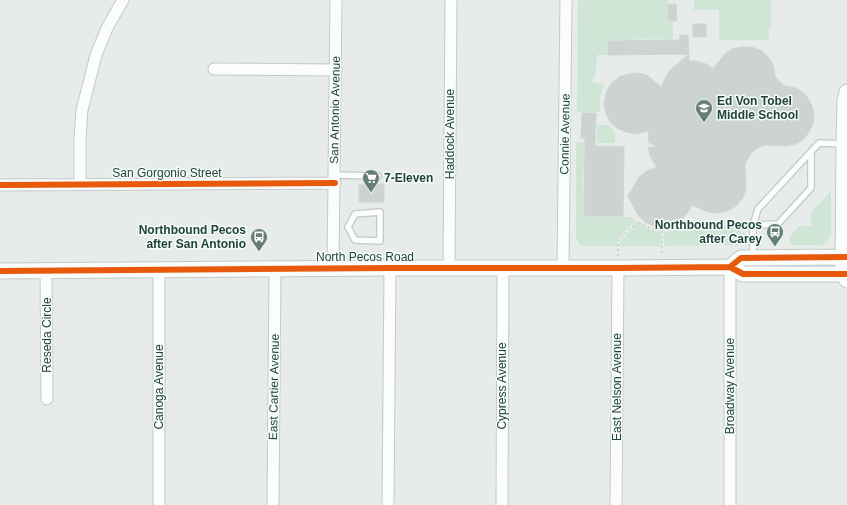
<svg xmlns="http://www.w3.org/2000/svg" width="847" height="505" font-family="Helvetica,sans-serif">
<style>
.green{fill:#cfe6d7}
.building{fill:#cdd3d1;stroke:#cfd5d3}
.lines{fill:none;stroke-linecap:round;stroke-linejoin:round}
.service-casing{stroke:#c4c9c7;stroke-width:8}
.minor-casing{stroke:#c4c9c7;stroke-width:13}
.secondary-casing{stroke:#c2cac7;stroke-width:17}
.path{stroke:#c2ccca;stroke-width:1.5;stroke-dasharray:2 3;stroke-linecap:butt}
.service{stroke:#fbfcfc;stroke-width:5.5}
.minor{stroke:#fbfcfc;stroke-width:11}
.secondary{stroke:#fbfcfc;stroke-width:15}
.cycleway-casing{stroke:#f5fbf8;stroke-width:8}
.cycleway{stroke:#e8590c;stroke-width:6}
.labels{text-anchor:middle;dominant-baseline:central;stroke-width:3;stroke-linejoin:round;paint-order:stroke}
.poi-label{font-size:12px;font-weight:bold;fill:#21433c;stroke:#f5fbf8;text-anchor:start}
.street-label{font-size:12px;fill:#21433c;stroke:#f5fbf8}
</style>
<rect width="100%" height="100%" fill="#e7ecea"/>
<path class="green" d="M578,0H668V22H673V39L607,40V55H597L595,79H591V81L604,85C600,95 599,102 600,112H577Z
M694,0H771V27L769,29V40H719V10H694Z
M597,125H608L615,133V143H597Z
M576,142L584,143L583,217H631L635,221L617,240V246H584L579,244L576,238Z
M831,191V236L822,245H790V236L799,226H811V213Z
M638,222C645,228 652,231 661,232V246H619L620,242Z
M680,226H741V245L664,246V232L670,231Z"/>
<path class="building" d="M668,4H676L677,21H668Z
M693,24H706V37H693Z
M680,35H688L689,61H696L706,64L713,69L724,55L732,49L742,47H752L762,51L769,58L774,67L775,77L784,86H788L798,89L806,95L811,104L814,113L813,123L809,132L803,140L795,144L785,146L769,145L762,146L756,149L751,153L745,164V171L746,180V190L742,199L736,206L727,211L718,213L708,212L692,205L688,212L681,220L673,225L664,227L654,226L645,222L638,215L628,196L639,177L647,171L657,167L650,156L648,147H658L648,142L649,131L636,134L626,132L617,128L610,122L606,113L604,103L606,93L611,84L619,77L628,74L639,73L648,76L661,87L669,71L689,54L608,55V41L680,40Z
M582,113H596L595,146L624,147L623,216H584L585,138H581Z
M384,184V202H359V185Z"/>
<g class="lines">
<defs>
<path id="service" d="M335,175L378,176
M380,212V241L355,240L348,227L355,214Z
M753,225L778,224L811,188V152
M753,257V225L758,209L819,143L843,144"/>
<path id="minor" d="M214,69L336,70
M0,185L335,183
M80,185V138L82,110L96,55L107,28L123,0
M730,267V505
M333,268L336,0
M449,268L451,0
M563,269L566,0
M46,270L47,399
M159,505V270
M273,505L275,269
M388,505L390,268
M502,505L503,268
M616,505L618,268"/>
<path id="secondary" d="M847,92L845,101L844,144L843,274L847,280
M730,267L741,258L847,257
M0,271L390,268H618L730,267L743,274H847"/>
</defs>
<use href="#service" class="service-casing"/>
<use href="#minor" class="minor-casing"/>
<use href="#secondary" class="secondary-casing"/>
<path class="path" d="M662,231V255
M618,256V241L638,221C653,232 663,233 680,225H744V245"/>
<use href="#service" class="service"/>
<use href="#minor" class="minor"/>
<use href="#secondary" class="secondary"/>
<defs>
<path id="cycleway" d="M0,185L335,183
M730,267L741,258L847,257
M0,271L390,268H618L730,267L743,274H847"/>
</defs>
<use href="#cycleway" class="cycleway-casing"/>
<use href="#cycleway" class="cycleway"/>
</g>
<defs>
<symbol id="school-pin" viewBox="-11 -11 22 30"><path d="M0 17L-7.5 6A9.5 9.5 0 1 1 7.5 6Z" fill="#667e79" stroke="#f5fbf8"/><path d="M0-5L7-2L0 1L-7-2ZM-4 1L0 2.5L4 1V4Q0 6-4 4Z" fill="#fff"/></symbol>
<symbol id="supermarket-pin" viewBox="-11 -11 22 30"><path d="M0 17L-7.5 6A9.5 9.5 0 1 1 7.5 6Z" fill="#667e79" stroke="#f5fbf8"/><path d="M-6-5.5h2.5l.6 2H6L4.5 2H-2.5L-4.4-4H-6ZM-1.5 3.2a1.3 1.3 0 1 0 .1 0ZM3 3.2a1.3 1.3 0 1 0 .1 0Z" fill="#fff"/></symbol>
<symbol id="bus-pin" viewBox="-11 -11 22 30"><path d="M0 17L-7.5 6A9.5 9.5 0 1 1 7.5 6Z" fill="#667e79" stroke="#f5fbf8"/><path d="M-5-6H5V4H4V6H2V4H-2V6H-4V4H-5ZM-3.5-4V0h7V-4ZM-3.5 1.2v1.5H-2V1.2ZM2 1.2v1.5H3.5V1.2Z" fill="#fff"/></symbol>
</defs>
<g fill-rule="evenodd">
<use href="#school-pin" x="694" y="98" width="20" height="27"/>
<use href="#supermarket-pin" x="361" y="168" width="20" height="27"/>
<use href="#bus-pin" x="765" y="222" width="20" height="27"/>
<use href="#bus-pin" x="249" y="227" width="20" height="27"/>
</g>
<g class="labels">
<g class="poi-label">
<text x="717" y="101">Ed Von Tobel<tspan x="717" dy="14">Middle School</tspan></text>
<text x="384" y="178">7-Eleven</text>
<text x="762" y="225" text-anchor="end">Northbound Pecos<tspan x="762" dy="14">after Carey</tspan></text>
<text x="246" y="230" text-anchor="end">Northbound Pecos<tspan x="246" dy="14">after San Antonio</tspan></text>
</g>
<g class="street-label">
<text transform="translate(335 110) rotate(-89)">San Antonio Avenue</text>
<text transform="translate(450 134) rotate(-90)">Haddock Avenue</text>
<text transform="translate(565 134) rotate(-89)">Connie Avenue</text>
<text x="167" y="173">San Gorgonio Street</text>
<text x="365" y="257">North Pecos Road</text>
<text transform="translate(47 335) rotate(-90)">Reseda Circle</text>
<text transform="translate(502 386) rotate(-90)">Cypress Avenue</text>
<text transform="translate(730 386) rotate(-90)">Broadway Avenue</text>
<text transform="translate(159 387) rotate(-90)">Canoga Avenue</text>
<text transform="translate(274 387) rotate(-89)">East Cartier Avenue</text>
<text transform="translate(617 387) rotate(-90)">East Nelson Avenue</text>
</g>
</g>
</svg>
